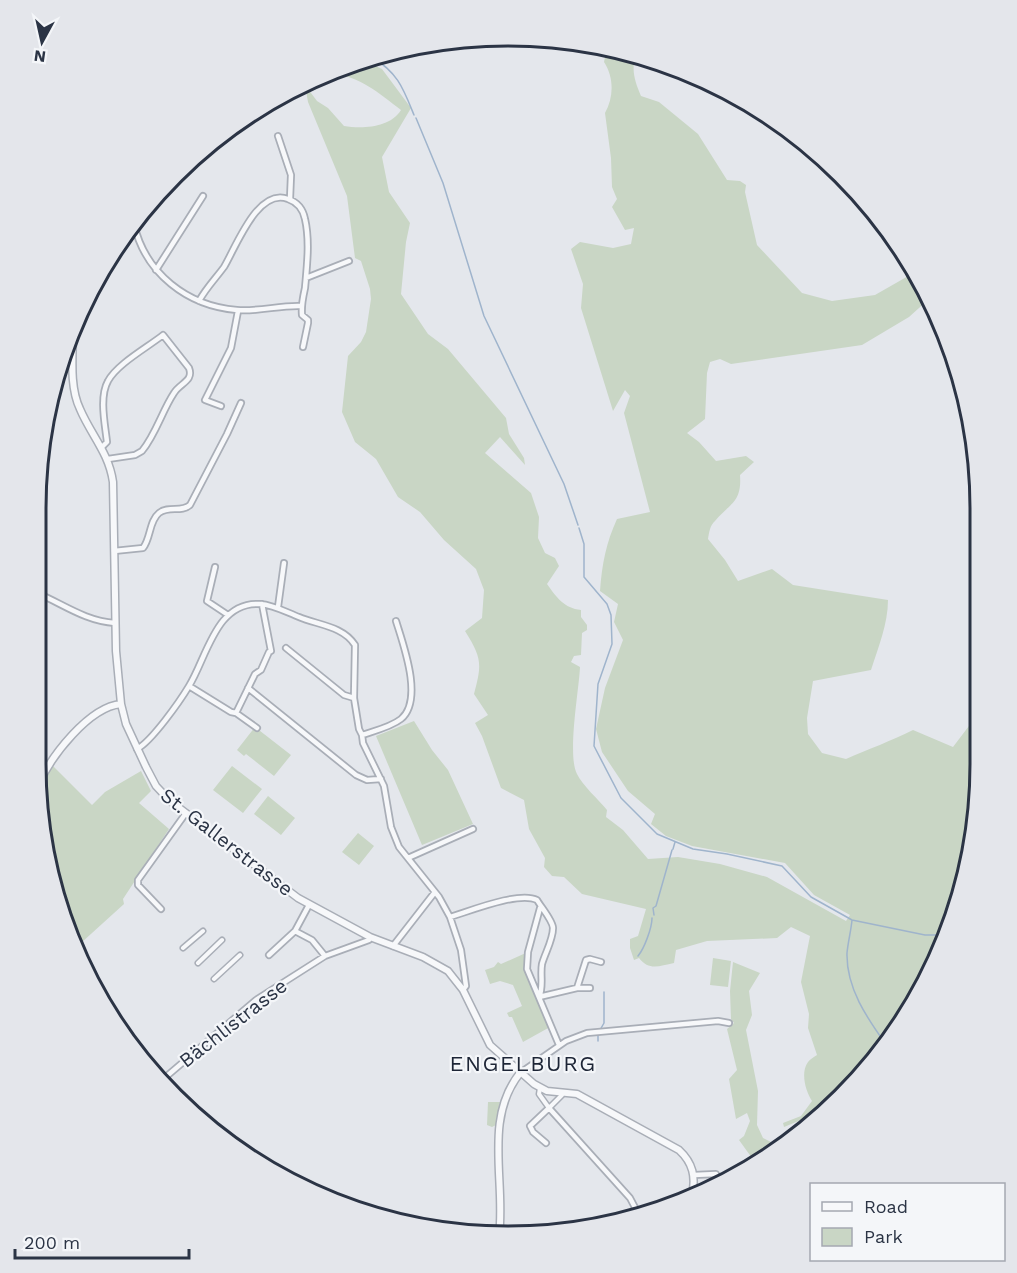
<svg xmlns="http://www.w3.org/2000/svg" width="1017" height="1273" font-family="'Work Sans',sans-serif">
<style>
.green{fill:#c9d6c5}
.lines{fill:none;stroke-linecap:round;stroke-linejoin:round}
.stream{stroke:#9fb4cc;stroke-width:1.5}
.pedestrian-casing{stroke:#a9aeb7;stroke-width:7}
.minor-casing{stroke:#a9aeb7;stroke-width:8}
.tertiary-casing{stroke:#a9aeb7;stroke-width:9}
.pedestrian{stroke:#f7f8fa;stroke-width:4}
.minor{stroke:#f7f8fa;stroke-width:4.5}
.tertiary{stroke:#f7f8fa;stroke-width:6}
.labels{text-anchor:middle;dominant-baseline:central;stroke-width:4.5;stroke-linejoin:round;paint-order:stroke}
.street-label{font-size:20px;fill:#2b3445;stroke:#f4f6f9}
.quarter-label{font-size:22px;letter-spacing:1.5px;fill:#1d2536;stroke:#f4f6f9}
.rim{fill:none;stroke:#2b3445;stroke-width:3}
</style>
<rect width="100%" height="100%" fill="#e4e7ec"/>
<path class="green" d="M607,48L637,54C630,68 635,82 641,96L659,102L698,134L727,180L740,181L746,185L745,192L757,245L802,293L832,301L875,295L917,271L929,299L909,317L862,345L731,364L720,359L710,362L707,373L705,419L687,433L699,442L716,461L746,456L754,462L740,475C742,503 730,503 715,521C710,525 709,533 708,539L725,560L738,581L772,569L793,585L888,600C888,624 878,648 871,670L813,681L807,718L808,734L822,753L846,759C869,749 891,741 913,730L953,747L975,718L972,856L945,946L884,1052L820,1120L811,1126L801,1120L784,1127L783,1123L801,1116L812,1101C806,1092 800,1073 808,1062C810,1059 814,1057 817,1055L808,1028L809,1014L801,982L810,936L791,927L777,938L707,941L676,950L674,963C659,966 649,971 639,958L634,960L630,948V939L638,936L646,909L582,894L564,877L552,876L544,867L545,858L529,829L524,800L501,788L482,736L475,723L488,715L474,694C482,664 482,658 465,631L482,618L484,590L476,569L444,540L420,512L398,497L376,459L355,442L342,412L348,356L361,342L366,332L371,299L370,289L361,261L355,258L347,196L308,102L305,85L317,101L328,108L344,126C362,129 390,128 401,110C379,93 359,76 331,73L363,60L382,69L411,108L382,157L389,192L410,223L406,242L401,294L428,334L448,349L506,418L509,434L524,458L525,465L500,437L485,453L531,493L539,517L538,538L545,553L555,558L559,566L547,584C557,598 564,608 581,610V617L587,625V630L582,633L581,655L574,656L571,662L580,667C579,690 567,755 577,774C582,785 599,800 607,810L606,817L623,830L648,859L678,857L720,864L767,877L846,921L850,915L814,895L785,863L692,846L666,836L651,824L655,814L628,791L602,752L596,729L605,688L623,640L614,622L618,604L600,591C602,564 606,543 617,519L650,512L624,413L630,396L625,390L613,411L581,308L583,284L571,249L580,242L613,248L631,244L634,228L625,230L612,207L617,199L612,187L611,158L605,113C614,97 614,77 604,62Z
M414,721L432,750L448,770L473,824L422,845L376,736Z
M255,727L291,755L274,776L246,754L244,756L237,750Z
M52,765L92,805L105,792L141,771L151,791L139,803L169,829L123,899L124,904L81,943L74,940L52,886L40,792Z
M232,766L262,789L243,813L213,790Z
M268,796L295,818L281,835L254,814Z
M358,833L374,846L359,865L342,852Z
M528,952V968L550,1027L523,1042L512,1017H509L507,1013L522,1006L513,985L500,981L490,984L485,970L494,967L498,962L501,964Z
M713,958L731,961L728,987L710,985Z
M733,962L760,973L749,991L752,1015L746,1030L758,1091L757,1125L763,1138L781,1147L757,1165L739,1140L744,1136L750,1121L747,1113L736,1119L729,1079L737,1070L727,1029L734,1023L731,1019L730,991Z
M488,1102H500L496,1125L492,1127L487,1125Z"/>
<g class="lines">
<path class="stream" d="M372,57C398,73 403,88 414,115
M416,118L443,183L484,316L564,484L578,525
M579,528L584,544V577L607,604L611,615L612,644L598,684L594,746L621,798L657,834L693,849L727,854L782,866L811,897L852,920L925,935H948
M673,849L675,842
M654,915L653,908L656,906L672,850
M852,920C851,931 848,942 847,953C846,988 867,1018 887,1046
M638,956C644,949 652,928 652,918
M600,1030L604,1023V992
M598,1036V1041
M844,1094L856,1068L886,1048"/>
<defs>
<path id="pedestrian" d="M183,948L203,931
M198,963L222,940
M214,979L240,955
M540,1088L539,1094L549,1108L562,1095V1092"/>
<path id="minor" d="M278,136L291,175L290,199
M134,224C145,273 187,306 237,310C258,312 280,305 301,306
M156,270L203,196
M306,278L349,261
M199,301C206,288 216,278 224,267C236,247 258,187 288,199C297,202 303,209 305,219C310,241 307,265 305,288C303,297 301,305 302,315L308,320V323L303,347
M221,406L205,400L231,348L238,311
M101,448L107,442C105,424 99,397 108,381C117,364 148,347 163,335L189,368C194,381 180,383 174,393C162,411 156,434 142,451L135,455L108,459
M114,551L143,548C151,538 149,521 159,513C169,505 181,513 190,505L227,434L241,403
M215,567L207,601L228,615
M37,593C63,604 85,621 115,623
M278,607L284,563
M286,648L344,695L354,698
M189,686L231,712L236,713L257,728
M248,688L356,775L367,780L381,779
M236,713L255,674L261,670L269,652L271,651L262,604
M362,735C374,731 391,727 401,719C424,700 403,644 396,621
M137,749C152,741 180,701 189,686C207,657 216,601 260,604C274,605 286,612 299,617C318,625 343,626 355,645L354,698L359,729L362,735L363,743L384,786L391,827L399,847L439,897L450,917L461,950L466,986L463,990
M408,858L473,829
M540,908L528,952L527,969L559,1045
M161,909L138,885V880L186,813
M450,917C470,911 519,891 537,900C541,907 553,921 553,928C553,940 545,953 542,964C540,975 544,987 539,997
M295,931L312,940L325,956
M393,946L435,892
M269,955L295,931L309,905
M577,988H590
M539,997L577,988L586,960L590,959L601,962
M520,1073L566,1041L587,1033L718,1021L729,1023
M161,1081L256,1000L325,956L369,940L370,937
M546,1143L533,1132L530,1126L549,1108L630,1198L640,1217
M694,1175L716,1174L718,1179L717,1185
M614,1223L636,1210"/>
<path id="tertiary" d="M73,329C73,355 69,386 80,409C91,435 109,453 113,482L116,651L121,704L126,724L146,767L156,786L170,801L298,898L370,937L423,957L448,971L463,990L490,1045L534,1084L547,1091L577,1094L679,1150C693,1163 696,1177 692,1195
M39,784C51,756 89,707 121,704
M499,1236C506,1182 483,1119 520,1073"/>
</defs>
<use href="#pedestrian" class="pedestrian-casing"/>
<use href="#minor" class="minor-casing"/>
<use href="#tertiary" class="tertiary-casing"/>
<use href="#pedestrian" class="pedestrian"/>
<use href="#minor" class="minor"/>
<use href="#tertiary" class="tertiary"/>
</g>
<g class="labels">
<g class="street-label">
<text transform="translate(227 842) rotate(38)">St. Gallerstrasse</text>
<text transform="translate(233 1023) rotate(-38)">Bächlistrasse</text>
</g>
<g class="quarter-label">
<text x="523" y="1063">ENGELBURG</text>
</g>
</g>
<path d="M0 0H1017V1273H0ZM508 46H508A462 462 0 0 1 970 508V764A462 462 0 0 1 508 1226H508A462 462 0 0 1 46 764V508A462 462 0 0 1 508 46Z" fill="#e4e6eb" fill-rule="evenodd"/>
<path class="rim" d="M508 46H508A462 462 0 0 1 970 508V764A462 462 0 0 1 508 1226H508A462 462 0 0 1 46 764V508A462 462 0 0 1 508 46Z"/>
<rect x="810" y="1183" width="195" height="78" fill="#f4f6f9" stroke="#a4a8b1" stroke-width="1.5"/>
<rect x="822" y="1202" width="30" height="9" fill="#f7f8fa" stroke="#a4a8b1" stroke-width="1.5"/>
<text x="864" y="1213" font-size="18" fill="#2b3445">Road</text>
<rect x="822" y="1228" width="30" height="18" fill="#c9d6c5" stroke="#a4a8b1" stroke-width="1.5"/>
<text x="864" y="1243" font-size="18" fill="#2b3445">Park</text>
<g transform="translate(42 42) rotate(188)" stroke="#f4f6f9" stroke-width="4.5" paint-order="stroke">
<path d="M0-4.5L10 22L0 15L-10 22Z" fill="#2b3445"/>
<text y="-9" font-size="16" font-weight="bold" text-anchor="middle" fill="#2b3445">N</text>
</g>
<path d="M15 1249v9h174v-9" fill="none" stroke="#2b3445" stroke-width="3"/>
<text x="24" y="1249" font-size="18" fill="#2b3445" stroke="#f4f6f9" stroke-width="4.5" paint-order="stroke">200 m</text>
</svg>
